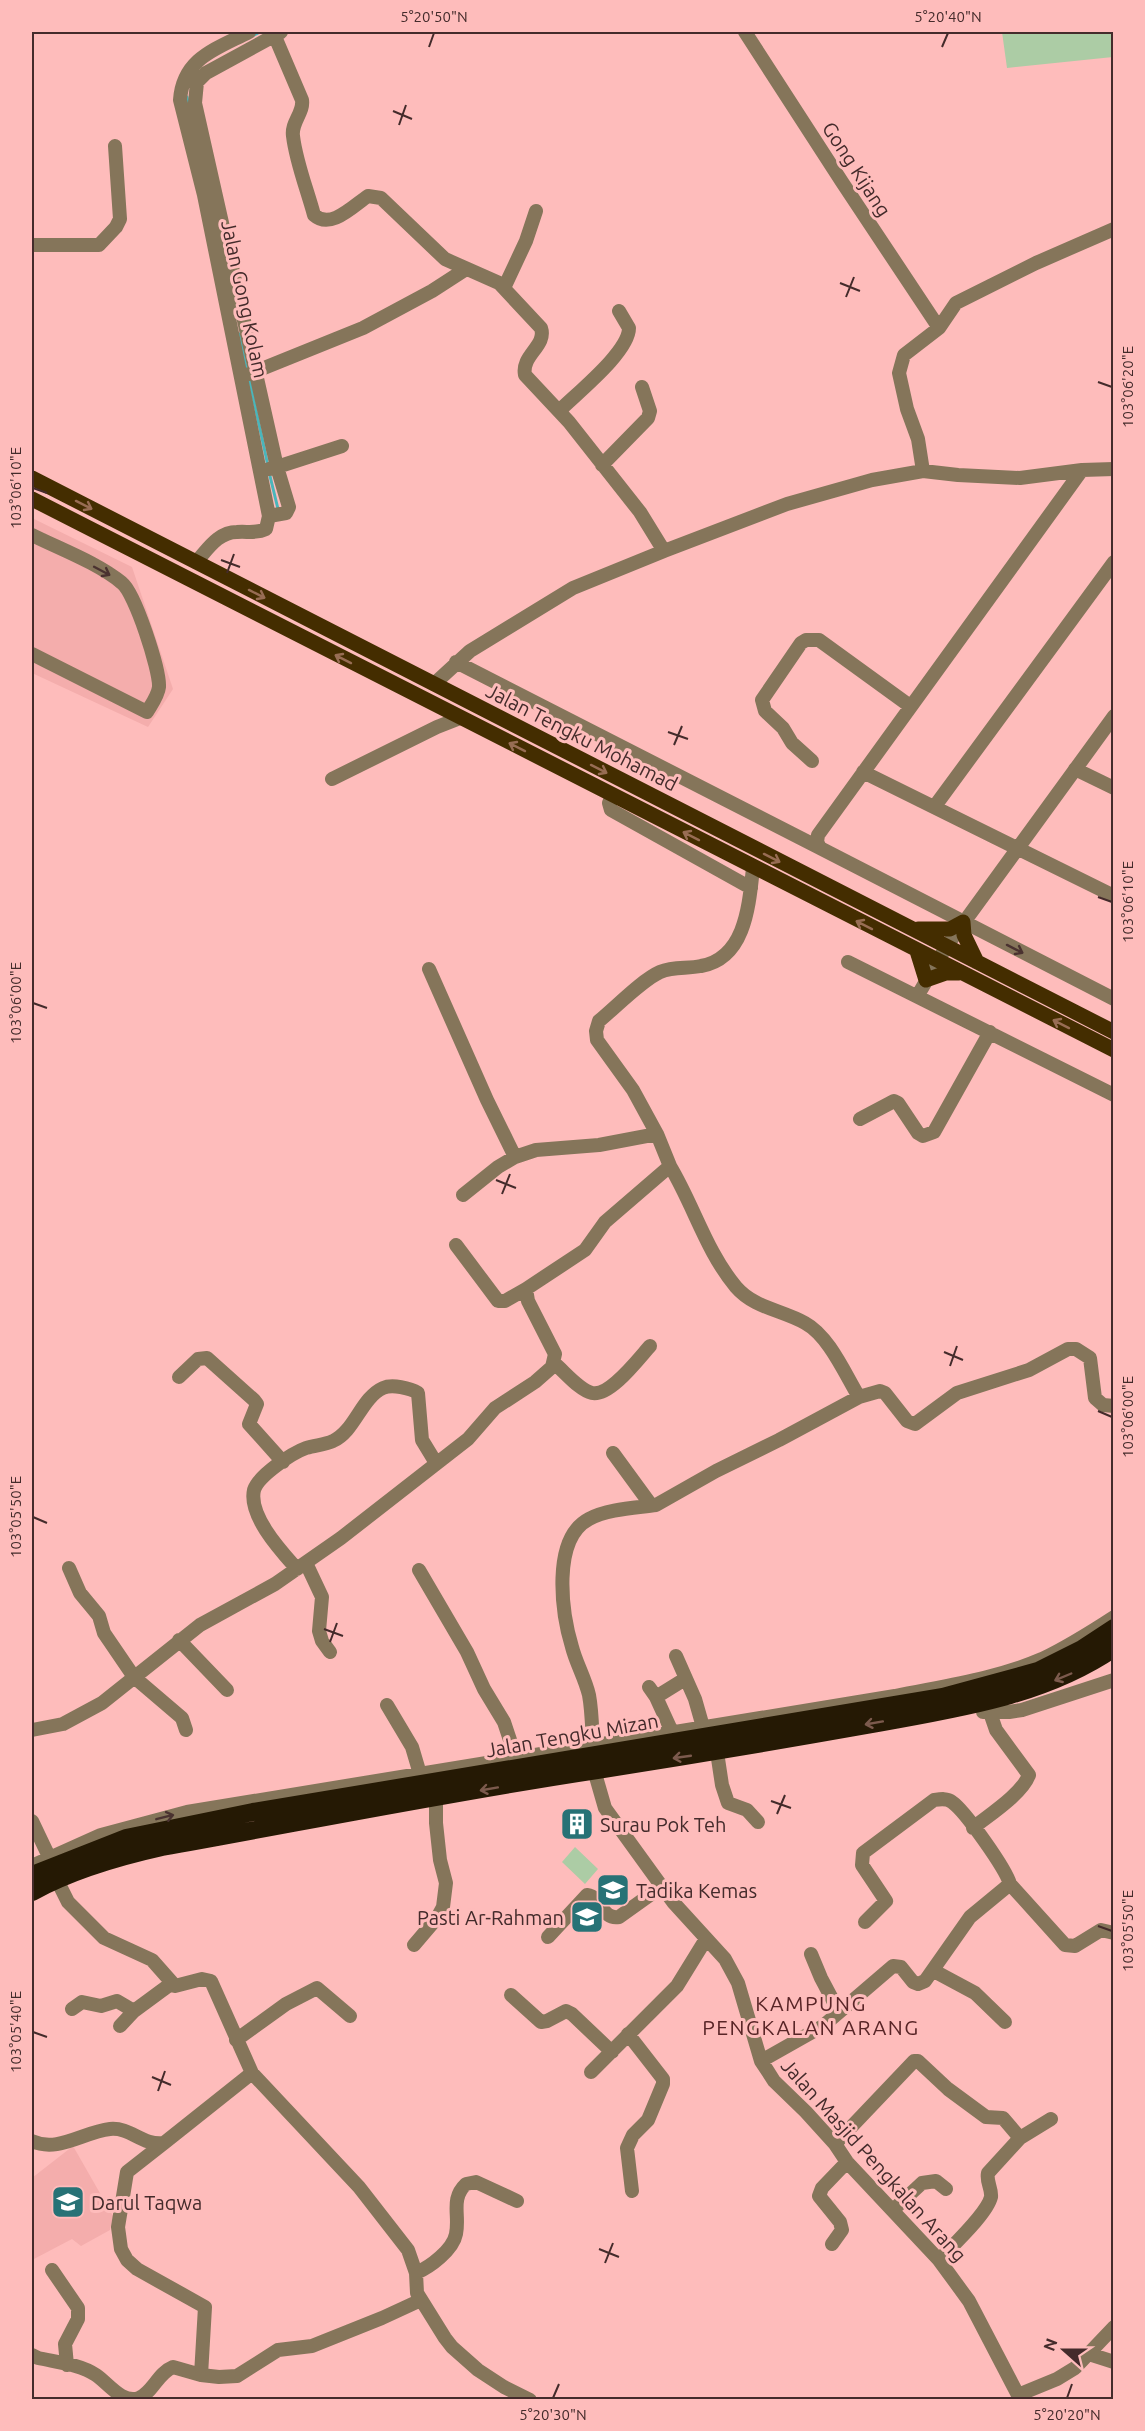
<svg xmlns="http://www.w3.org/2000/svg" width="1145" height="2431" font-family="Ubuntu,sans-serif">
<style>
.built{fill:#f4adac}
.green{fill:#accca5}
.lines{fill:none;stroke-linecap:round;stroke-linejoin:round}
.stream{stroke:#4ab6bb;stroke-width:3}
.minor{stroke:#85755a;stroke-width:14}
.major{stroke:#442d00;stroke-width:15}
.highway{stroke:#251904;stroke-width:18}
.oneway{stroke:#986d54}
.oneway2{stroke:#4a3230}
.oneway3{stroke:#7c5a4d}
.ticks{fill:none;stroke:#442b2b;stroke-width:2}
.labels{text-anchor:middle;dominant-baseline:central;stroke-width:6;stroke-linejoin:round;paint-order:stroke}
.street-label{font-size:20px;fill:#442b2b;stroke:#febcbb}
.poi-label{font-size:20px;fill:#442b2b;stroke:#febcbb;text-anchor:start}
.neighbourhood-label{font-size:21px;letter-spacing:1.5px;fill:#592527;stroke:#febcbb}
.neatline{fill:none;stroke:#442b2b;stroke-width:2}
.ticks-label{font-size:15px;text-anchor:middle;fill:#442b2b}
</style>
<rect width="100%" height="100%" fill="#febcbb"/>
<path class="built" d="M32,518L132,567L173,689L148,727L32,673Z
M73,2146L113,2216L110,2230L81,2246L72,2239L32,2260V2178Z"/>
<path class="green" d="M1002,32H1113V57L1007,68Z
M575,1847L598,1869L585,1884L562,1862Z"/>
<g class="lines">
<path class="stream" d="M252,36L260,32
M187,97L190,111
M239,334L247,372
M249,378L268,466
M269,472L278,509"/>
<path class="minor" d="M273,32L302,100C304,113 291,122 293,136C296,162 307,189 314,215C331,230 353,206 368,196L381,198L445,259L499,283L541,328C547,346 521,355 525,375L569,422L640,512L664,551L573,588L470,651L434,684
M281,32L206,73L197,82L195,103L277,467L342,446
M745,32L842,182L939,328
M32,245H99L116,227L120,219L115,146
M504,288L526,241L536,211
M249,374L363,328L432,291L466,269
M559,411C577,393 629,352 629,328L619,311
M602,465L648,418L650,411L642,387
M1114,469L1082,470L818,835L817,842L820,848L1114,999
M923,471L958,475L1020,478L1082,470
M269,516L286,513L289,507L277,467L269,469
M32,535C60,549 98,563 122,583C135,593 160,670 159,687C158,696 151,705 147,712L32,654
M664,551L787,504L872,480L923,471L918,439L907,409L899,373L904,355L939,328L956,303L1036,263L1114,229
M196,562C208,549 218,532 237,532C247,531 256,534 266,529L269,516L204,195L180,100C183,58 216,49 249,32
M456,662L820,848
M812,761L792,743L783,728L765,711L762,700L801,643L806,640H819L910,706
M1075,769L1114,788
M863,772L1114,896
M332,779L437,727L460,718
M612,796L609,803L611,810L751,888
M935,806L1114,562
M848,962L1114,1095
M429,969L487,1100L515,1157
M918,995L946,947L1114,716
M860,1119L894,1101L898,1103L918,1133L923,1136L934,1132L990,1032
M657,1134L633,1090L597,1040L596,1031L599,1021C616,1007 642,980 660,972C674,966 687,969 701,966C746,958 749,904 753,868
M670,1166C694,1206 706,1251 736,1287C754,1308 782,1310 805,1323C829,1336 845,1374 859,1397
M456,1245L498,1301H505L526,1289
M554,1363C565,1372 579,1390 592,1393C610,1397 639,1358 650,1346
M179,1377L198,1359L207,1358L254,1400L257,1404L249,1424L283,1462
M613,1453L651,1505
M306,1563L322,1597L319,1631L322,1641L330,1652
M69,1568L80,1593L99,1616L104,1633L134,1677L182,1718L186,1730
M297,1569C282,1552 248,1516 254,1490C258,1476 292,1453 306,1448C315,1445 325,1445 333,1441C355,1431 361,1398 383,1388C392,1384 410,1388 418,1393L422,1440L436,1463
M419,1570L467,1652L484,1689L504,1722L516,1758
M179,1640L227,1690
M676,1656L695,1699L703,1727
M649,1687L656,1697L672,1732
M656,1697L685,1679
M387,1705L412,1747L420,1774
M983,1712H1009L1022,1710L1114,1680
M32,1730L63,1724L102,1703L200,1625L275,1584L341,1538L468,1439L495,1408L535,1382L552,1367L555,1354L528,1301L526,1289L585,1250L605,1222L670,1166L657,1134L599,1145L536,1150L515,1157L498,1167L463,1195
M593,1745C592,1728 592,1711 589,1695C585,1678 576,1663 572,1647C562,1614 551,1539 589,1519C608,1509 635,1508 656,1505L716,1471L779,1440L859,1397L880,1391L885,1393L907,1421L915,1424L957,1393L1029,1370L1068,1349H1076L1090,1358L1095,1398L1103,1405L1114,1406
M717,1752L722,1785L728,1803L747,1810L758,1822
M594,1770L605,1808L673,1902L725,1959L738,1983L761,2061L767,2070L774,2081L806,2112L835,2144L847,2162L939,2260L969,2301L1018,2395
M32,1821L52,1863
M973,1828C989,1815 1022,1794 1029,1775L996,1730L986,1701
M32,1866L101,1835L187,1812L895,1696C943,1686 996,1679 1042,1659C1067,1647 1091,1632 1114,1617
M57,1880L68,1902L104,1938L152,1960L175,1986L202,1979L211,1981L252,2073L359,2187L408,2250L416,2273L417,2293L445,2338L452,2347L478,2370L504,2387L530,2400
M865,1922L886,1901L862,1865L863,1853L934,1800C941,1799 947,1798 952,1802C965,1811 1006,1869 1010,1884
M548,1937L587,1895C603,1897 601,1920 619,1917L661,1887
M414,1945L437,1918L443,1907L446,1883L440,1860L436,1823V1798
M811,1954L821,1978L839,2012
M934,1971L975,1993L1005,2022
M511,1995L541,2022L547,2021L566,2011L572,2014L612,2052
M72,2009L82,2002L101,2006L117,2001L134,2011
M120,2026L134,2011L172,1983
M628,2034L663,2079V2084L648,2120L633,2135L627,2148L632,2191
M236,2040L286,2004L317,1988L350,2016
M761,2061L823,2026L893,1966L901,1967L913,1982L918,1984L925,1981L970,1917L1010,1884L1065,1945L1075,1946L1101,1930L1114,1933
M591,2072L677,1986L706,1939
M32,2141C58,2153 83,2132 110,2129C131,2127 142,2146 164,2143L252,2073
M164,2143L127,2172L118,2227L121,2249L127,2260L137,2269L205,2307L201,2375
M835,2144L914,2061H918L948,2089L986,2117L1003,2118L1020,2138
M893,2210L922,2183L936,2181L946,2189
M832,2244L842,2230L840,2222L819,2196L822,2188L847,2162
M939,2260C952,2246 987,2214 991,2197C992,2188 986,2182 988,2173L1020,2138L1051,2119
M52,2270L78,2308V2319L65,2344L67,2365
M416,2273C430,2267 453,2250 456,2234C460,2215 450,2199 466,2184L476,2182L517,2201
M1089,2354L1114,2362
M32,2355L38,2358C56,2362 80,2364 96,2375C108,2383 122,2404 139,2398C153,2392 158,2373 173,2367L201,2375L219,2377L237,2376L278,2350L312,2346L382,2318L421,2300
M1018,2395L1057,2379L1075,2368L1114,2327"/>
<path class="major" d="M32,478L1114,1032
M32,499L1114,1050
M918,929H950L963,922L964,935L977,962
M917,951L926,980L946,973H959"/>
<path class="highway" d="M32,1875L126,1838L253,1812L943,1697L1038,1671L1082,1649L1114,1628
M32,1892C72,1870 117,1857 162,1847C307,1821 451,1792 597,1770C687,1756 777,1741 867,1725C952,1709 1041,1698 1114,1648"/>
</g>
<defs><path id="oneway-shaft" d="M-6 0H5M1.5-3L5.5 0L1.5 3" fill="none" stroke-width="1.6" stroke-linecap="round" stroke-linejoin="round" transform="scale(1.5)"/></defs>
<g class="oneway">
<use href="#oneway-shaft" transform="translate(84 505) rotate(27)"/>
<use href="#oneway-shaft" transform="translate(257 594) rotate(27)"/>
<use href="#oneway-shaft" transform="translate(343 659) rotate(-153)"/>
<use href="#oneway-shaft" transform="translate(517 747) rotate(-153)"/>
<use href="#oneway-shaft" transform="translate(599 769) rotate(27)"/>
<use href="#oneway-shaft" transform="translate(691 836) rotate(-153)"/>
<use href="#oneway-shaft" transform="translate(772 858) rotate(27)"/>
<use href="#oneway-shaft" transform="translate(864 925) rotate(-153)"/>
<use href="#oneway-shaft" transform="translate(1061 1024) rotate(-153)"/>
</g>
<g class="oneway2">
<use href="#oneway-shaft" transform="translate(102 571) rotate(28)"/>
<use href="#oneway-shaft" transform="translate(1015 949) rotate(27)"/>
<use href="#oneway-shaft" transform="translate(165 1817) rotate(-14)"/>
</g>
<g class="oneway3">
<use href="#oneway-shaft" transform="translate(1063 1677) rotate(157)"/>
<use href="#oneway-shaft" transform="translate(874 1723) rotate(170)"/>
<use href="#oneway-shaft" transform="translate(682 1757) rotate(172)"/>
<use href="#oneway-shaft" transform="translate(489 1789) rotate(170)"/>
</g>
<path class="ticks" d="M429,47L434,33M942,47L948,33M393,111L412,119M399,125L406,105M840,283L860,291M846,297L854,277M1098,382L1112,387M33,488L47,493M221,560L240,567M227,573L234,554M668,732L688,739M674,745L682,726M1098,897L1112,902M33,1003L47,1008M496,1180L516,1188M502,1194L510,1174M944,1352L963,1360M950,1366L957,1346M1098,1411L1112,1417M33,1517L47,1523M324,1629L343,1636M330,1642L337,1623M771,1801L791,1808M777,1814L785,1795M1098,1926L1112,1931M33,2032L47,2037M152,2077L171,2085M158,2091L165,2071M599,2249L619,2257M605,2263L613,2243M553,2398L559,2384M1067,2398L1072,2384"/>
<defs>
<symbol id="building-square" viewBox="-11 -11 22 22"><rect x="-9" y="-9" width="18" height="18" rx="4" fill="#277276" stroke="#febcbb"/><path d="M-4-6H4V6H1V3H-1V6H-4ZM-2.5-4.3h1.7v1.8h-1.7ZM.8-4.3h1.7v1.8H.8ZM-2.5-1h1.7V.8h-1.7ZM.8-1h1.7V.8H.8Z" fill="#fff"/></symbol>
<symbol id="school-square" viewBox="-11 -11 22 22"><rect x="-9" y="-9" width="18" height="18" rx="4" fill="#277276" stroke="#febcbb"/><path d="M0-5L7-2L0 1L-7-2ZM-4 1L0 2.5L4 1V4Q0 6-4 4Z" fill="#fff"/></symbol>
</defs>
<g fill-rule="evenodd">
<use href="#building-square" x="558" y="1805" width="38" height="38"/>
<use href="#school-square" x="594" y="1871" width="38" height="38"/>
<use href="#school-square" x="568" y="1898" width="38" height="38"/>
<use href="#school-square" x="49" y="2183" width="38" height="38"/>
</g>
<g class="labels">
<g class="street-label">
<text transform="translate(857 169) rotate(57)">Gong Kijang</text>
<text transform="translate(245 299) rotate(78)">Jalan Gong Kolam</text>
<text transform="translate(582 737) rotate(27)">Jalan Tengku Mohamad</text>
<text transform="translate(572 1735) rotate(-10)">Jalan Tengku Mizan</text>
<text transform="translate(874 2160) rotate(48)">Jalan Masjid Pengkalan Arang</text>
</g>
<g class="poi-label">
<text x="600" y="1824">Surau Pok Teh</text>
<text x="636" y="1890">Tadika Kemas</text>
<text x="564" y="1917" text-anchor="end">Pasti Ar-Rahman</text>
<text x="91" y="2202">Darul Taqwa</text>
</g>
<g class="neighbourhood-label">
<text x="811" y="2003">KAMPUNG<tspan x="811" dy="24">PENGKALAN ARANG</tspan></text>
</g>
</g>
<rect width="1145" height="2431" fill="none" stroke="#febcbb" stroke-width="66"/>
<g transform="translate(1064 2350) rotate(291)" stroke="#febcbb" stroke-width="4.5" paint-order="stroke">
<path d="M0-4.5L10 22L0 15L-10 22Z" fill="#442b2b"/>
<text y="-9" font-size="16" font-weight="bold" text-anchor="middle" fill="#442b2b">N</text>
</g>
<rect x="33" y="33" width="1079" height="2365" class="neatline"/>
<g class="ticks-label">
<text x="434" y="22">5°20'50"N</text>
<text x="948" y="22">5°20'40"N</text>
<text transform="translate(1128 387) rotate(-90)" y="5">103°06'20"E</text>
<text transform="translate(16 488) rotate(-90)" y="5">103°06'10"E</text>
<text transform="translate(1128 902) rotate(-90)" y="5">103°06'10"E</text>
<text transform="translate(16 1003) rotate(-90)" y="5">103°06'00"E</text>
<text transform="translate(1128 1417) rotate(-90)" y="5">103°06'00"E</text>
<text transform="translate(16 1517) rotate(-90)" y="5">103°05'50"E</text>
<text transform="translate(1128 1931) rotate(-90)" y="5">103°05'50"E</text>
<text transform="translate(16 2032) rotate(-90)" y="5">103°05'40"E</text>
<text x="553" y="2420">5°20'30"N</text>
<text x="1067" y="2420">5°20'20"N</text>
</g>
</svg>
